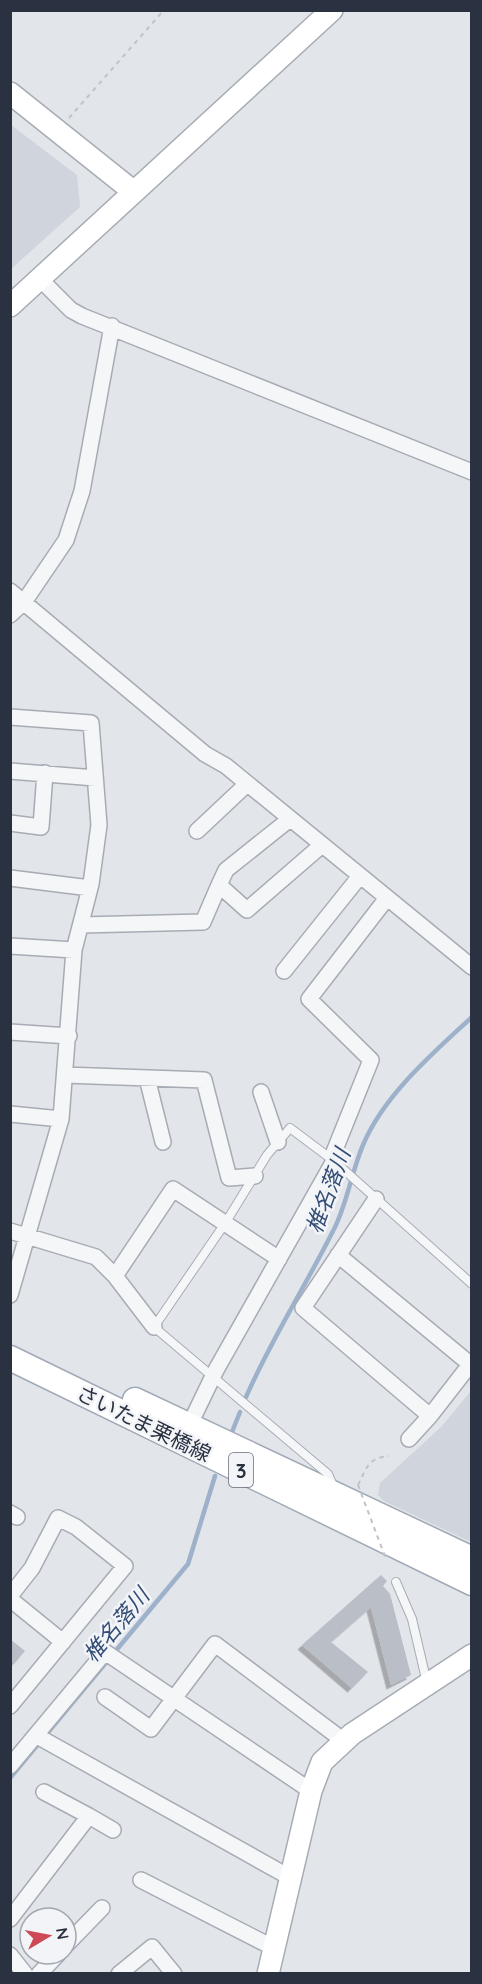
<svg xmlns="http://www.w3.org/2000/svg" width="482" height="1984" font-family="Quicksand,'Noto Sans JP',sans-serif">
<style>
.built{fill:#d0d4dc}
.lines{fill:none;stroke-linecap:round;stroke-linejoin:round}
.stream{stroke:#9db1ca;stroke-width:4.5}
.building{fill:#b9bec7;filter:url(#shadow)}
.lane-casing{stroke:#a7acb4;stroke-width:10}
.street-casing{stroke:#a7acb4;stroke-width:18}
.secondary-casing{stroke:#a7acb4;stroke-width:24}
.primary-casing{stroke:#a1a9b6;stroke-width:27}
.path{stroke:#c0c3c9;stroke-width:2;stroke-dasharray:4.5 4.5;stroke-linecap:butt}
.lane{stroke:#f5f6f8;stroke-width:8}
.street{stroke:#f5f6f8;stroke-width:15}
.secondary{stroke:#fff;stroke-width:21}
.primary{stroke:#fff;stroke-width:24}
.path-bridge{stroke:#c0c3c9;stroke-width:2;stroke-dasharray:4.5 4.5;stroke-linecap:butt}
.labels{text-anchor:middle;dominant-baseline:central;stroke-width:5;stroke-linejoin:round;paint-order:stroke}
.shield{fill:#f2f4f8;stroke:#666c79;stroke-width:1.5}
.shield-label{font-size:20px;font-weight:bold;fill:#2a3242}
.street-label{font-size:21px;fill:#2a3242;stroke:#f2f4f8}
.water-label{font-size:22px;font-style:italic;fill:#344e76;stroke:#f2f4f8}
</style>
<defs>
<filter id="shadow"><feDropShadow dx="-4.5" dy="4.5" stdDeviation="0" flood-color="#0004"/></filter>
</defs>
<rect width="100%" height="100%" fill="#e2e5ea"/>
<path class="built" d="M11,125L77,175L80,207L11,269Z
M471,1391V1542L384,1501L378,1495L380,1483L441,1427Z"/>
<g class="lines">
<path class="stream" d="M246,1397C271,1340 305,1287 333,1231C347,1205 351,1173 363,1145C384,1095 433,1053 472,1017
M232,1432L240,1412
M10,1778L188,1564L215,1476"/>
</g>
<path class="building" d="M381,1575L387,1581L383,1586L390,1594L411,1675L391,1685L371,1607L331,1642L368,1672L352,1688L302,1645Z
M10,1639L25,1651L14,1664L10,1660Z"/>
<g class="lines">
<defs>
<path id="lane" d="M334,1488L328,1474L154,1327L226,1222L267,1155L290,1128L334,1161L472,1284
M396,1582L412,1619L427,1683"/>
<path id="street" d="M39,278L71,310L82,316L472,472
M10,591L205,754L226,766L472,967
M10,615L24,602L66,540L82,491L112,326
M10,717L91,723L99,825L91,884L74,950L61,1119L10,1295
M10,771L95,778
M10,823L41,827L45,773
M197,831L247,784
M10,878L90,888
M219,885L226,870L290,819
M81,925L203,922L219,885L247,910L322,845
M10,946L74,950
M284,971L360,876
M10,1032L69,1036
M65,1075L204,1080L229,1178L255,1176
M147,1078L163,1142
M261,1092L278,1142
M10,1114L61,1119
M376,1199L303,1308L430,1416
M10,1231L96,1257L115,1276
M338,1255L470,1364
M154,1327L115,1276L173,1189L279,1259
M189,1426L216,1370L334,1161V1152L371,1060L309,999L387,898
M409,1439L430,1416L472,1362
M10,1513L17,1517
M10,1596L32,1568L58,1518L76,1527L125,1566L10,1706
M10,1599L63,1642
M105,1697L151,1729L215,1644L344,1741
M37,1736L291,1878
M10,1766L105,1652L311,1791
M44,1792L89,1816
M141,1880L274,1948
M10,1919L89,1816L113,1830
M66,1945L102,1908
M10,1955L25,1974
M39,1974L58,1954
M119,1974L152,1947L174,1974"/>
<path id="secondary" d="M10,93L134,192
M10,306L332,10
M268,1974L311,1791L322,1762L352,1734L472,1655"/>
<path id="primary" d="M10,1358L472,1583
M135,1400L472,1559"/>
</defs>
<use href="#lane" class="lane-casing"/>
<use href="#street" class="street-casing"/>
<use href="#secondary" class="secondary-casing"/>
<use href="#primary" class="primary-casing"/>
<path class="path" d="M69,118L164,10
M358,1485C367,1467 368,1458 389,1456"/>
<use href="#lane" class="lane"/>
<use href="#street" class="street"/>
<use href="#secondary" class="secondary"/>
<use href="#primary" class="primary"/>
<path class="path-bridge" d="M358,1485L386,1559"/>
</g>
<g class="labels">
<rect class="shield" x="229" y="1453" width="24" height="34" rx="4.5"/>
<g class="shield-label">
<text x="241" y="1470">3</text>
</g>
<g class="street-label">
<text transform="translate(144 1423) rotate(26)">さいたま栗橋線</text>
</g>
<g class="water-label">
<text transform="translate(328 1191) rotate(-70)">椎名落川</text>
<text transform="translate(116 1625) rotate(-50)">椎名落川</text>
</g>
</g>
<rect width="482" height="1984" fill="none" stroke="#2a3242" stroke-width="24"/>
<g transform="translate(48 1936) rotate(80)"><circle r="28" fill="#f2f4f8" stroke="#a2a6af" stroke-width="1.5"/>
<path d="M0-4.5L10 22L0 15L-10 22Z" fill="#cf4856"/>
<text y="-9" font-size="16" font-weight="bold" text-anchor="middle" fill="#2a3242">N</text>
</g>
</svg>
